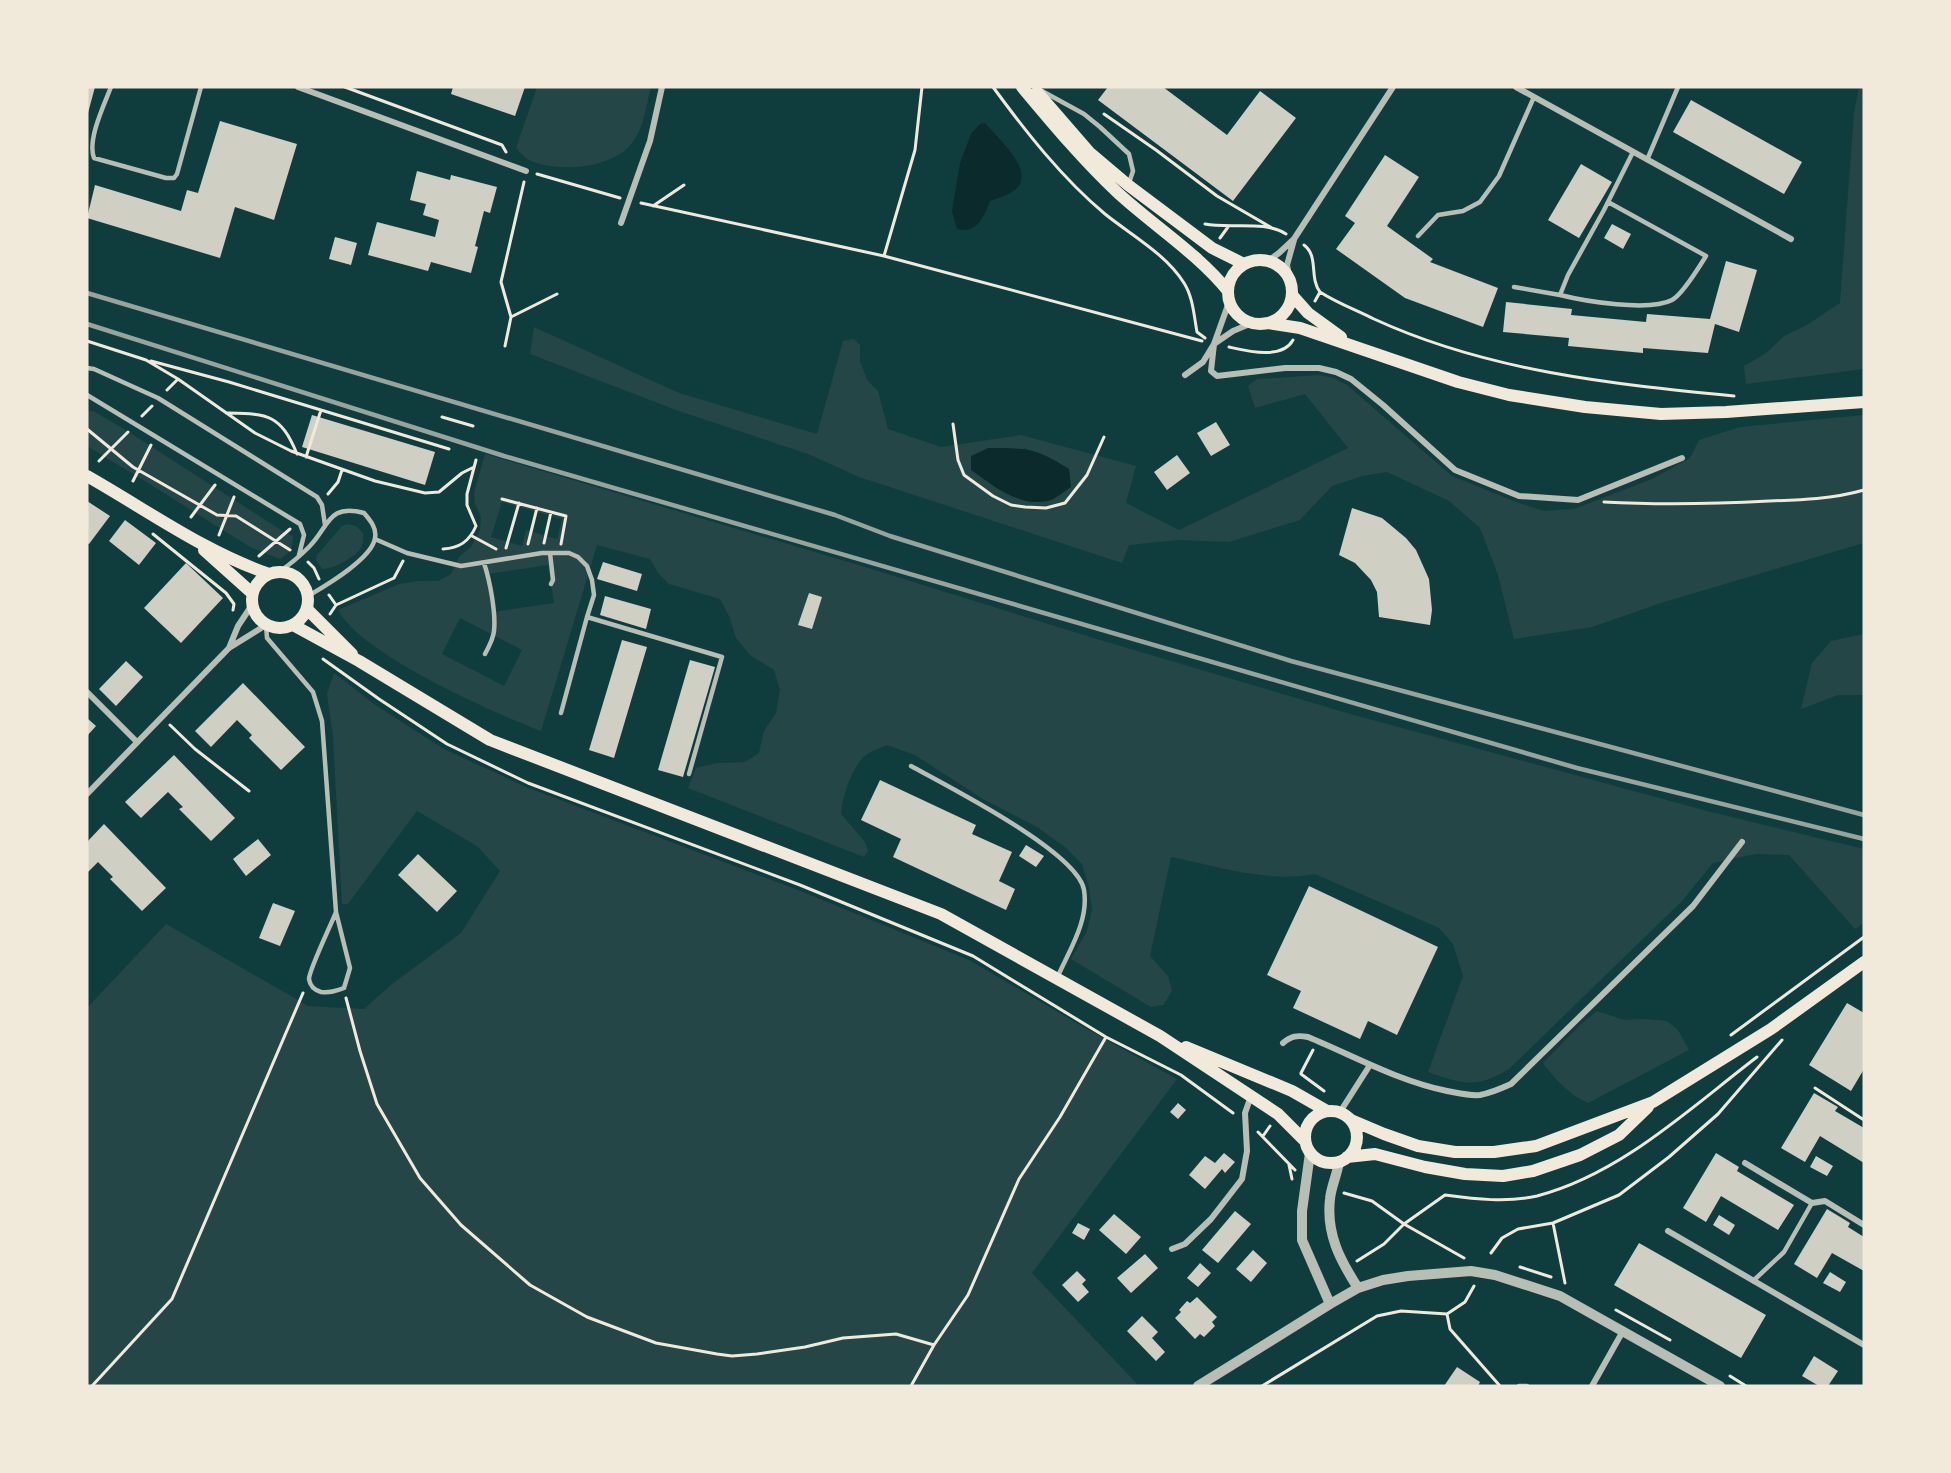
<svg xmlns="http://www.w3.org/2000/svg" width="1951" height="1473" font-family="'Noto Sans',sans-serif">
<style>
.green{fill:#244646;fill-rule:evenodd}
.water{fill:#0a2a2b}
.building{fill:#cfcfc3}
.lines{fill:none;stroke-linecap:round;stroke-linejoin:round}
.path{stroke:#f1e9da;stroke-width:3}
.service{stroke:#b8beb3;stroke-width:4.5}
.minor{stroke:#b8beb3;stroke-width:6}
.tertiary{stroke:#b8beb3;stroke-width:10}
.secondary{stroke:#f1e9da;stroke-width:12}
.rail{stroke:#97a49c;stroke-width:4.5}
</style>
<rect width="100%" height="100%" fill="#0f3d3e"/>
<path class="green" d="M537,87H651C646,105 644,128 632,143C613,169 556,173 529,160C524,157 520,152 516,148Z
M1859,87H1864V369L1746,384L1744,366L1765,354L1784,336L1807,325L1840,303L1854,113Z
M534,327L679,393L817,434L843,341L854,339L860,345V361L867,380L878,391L888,429L941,447L1021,435L1136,466L1126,503L1179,530L1348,448L1305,394L1255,408L1248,386L1257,379L1319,375L1334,378L1347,385L1452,476L1516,502L1544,511L1574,509L1652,479L1690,458L1699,440L1740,427L1864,415V543L1664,602L1592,627L1514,639L1498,575L1480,528L1449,501L1387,472L1362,476L1332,486L1300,520L1229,542L1178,540L1129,545L1122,563L859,477L808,454L676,410L530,354ZM1024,448L1054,460L1033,503L1014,497L993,486Z
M87,410L95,412L124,429L281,530L293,536C293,548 290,553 280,559L250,547L148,483L87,446Z
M485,454L865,567L1100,640L1347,713L1707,811L1864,849V923L1855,929L1789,855L1756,854L1713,863L1682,901L1509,1069C1476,1089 1462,1084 1428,1072L1463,976L1453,944L1439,928L1315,874C1267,883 1217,866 1171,857L1150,956L1168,976L1172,991L1163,1005L1151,1007L1071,959L1087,931L1092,910L1089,887L1082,864L1065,847L1037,827L983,799L915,755L887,745C880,748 871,751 865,756C852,766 842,799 841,814L865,842L868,851L864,857L688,788L696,768L717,763L745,762L759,753L764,731L776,713L780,690L774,670L750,655L736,638L730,618L720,599L669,584L658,573L650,559L597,545L541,731C492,712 362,655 338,610L399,584L419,581H438L451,574L459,557L471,547L480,530L481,517L475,504L474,493ZM502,502L562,519L557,539L526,530L522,546L491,537ZM548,565L554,603L493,612L488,574ZM460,618L522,650L504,686L442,654Z
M348,524L356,526L363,533C363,539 364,543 361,548C355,557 332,570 322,569L316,560L317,555L342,526Z
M1864,634V695H1838L1801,709L1812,663L1831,641Z
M334,673L374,704L444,749L526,787L798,890L969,960L1092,1032L1177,1079L1032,1273L1139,1386H87V1008L166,924L308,1006L364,1009L392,984L461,933L500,871L477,846L417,811L348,904H342L333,737L327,694Z
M1597,1011L1624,1020L1646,1019L1667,1021L1678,1030L1689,1050L1588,1103C1568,1094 1556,1080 1543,1063L1581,1024Z"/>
<path class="water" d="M985,123C997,138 1036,170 1016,189C1010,195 997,198 990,201C984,217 977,234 957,229L952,211L960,163L971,134L980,124Z
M988,448C1027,448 1036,448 1069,469L1071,487C1065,491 1058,497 1051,500C1021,509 994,486 971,470V456Z"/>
<path class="building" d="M87,87H95L88,113H87Z
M453,87H525L515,116L451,94Z
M1108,87H1163L1227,135L1260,91L1296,118L1233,201L1098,100Z
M1691,100L1802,162L1784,194L1673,132Z
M220,121L297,144L274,220L235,207L220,258L87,218L95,185L181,211L187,190L198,193Z
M1385,155L1419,177L1387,226L1433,259L1430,262L1498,288L1483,327L1405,298L1336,249L1355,223L1345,216Z
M1581,164L1612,182L1579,238L1548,220Z
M417,171L450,180L451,175L497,187L490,213L484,211L475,246L478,247L471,273L431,262L428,271L368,255L377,222L435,237L439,220L423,215L426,204L410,200Z
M1612,224L1631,234L1623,249L1604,238Z
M335,237L357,243L351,265L329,259Z
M1726,261L1757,270L1739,332L1715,324L1708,353L1643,348V353L1568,346L1569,338L1503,332L1506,302L1572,309L1571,315L1646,322L1647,314L1710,319Z
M312,415L435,452L425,485L302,447Z
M1216,422L1230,445L1211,456L1197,433Z
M1177,455L1190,473L1167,490L1154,472Z
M87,501L110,516L89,544L87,543Z
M1352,508L1382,518L1406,538L1416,550L1429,579L1432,610L1430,625L1379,617L1377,592L1371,580L1355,563L1339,555Z
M125,520L156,543L139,565L109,541Z
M603,562L642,574L637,591L597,579Z
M186,563L223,598L181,643L144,608Z
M809,593L822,597L812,629L798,625Z
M605,596L651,609L646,629L600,615Z
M622,640L647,647L614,758L589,750Z
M690,660L715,667L683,777L658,770Z
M126,661L143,677L116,706L99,689Z
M243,683L305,747L281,770L249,738L252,735L237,720L211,747L195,731Z
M87,718L96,726L87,736Z
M174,755L235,818L211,841L179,809L183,807L168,792L141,818L125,802Z
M880,780L976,825L972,834L1012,852L999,881L1015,889L1006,910L893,857L901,839L861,820Z
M104,824L166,888L142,911L110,879L113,877L98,862L87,873V842Z
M258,839L271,855L246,876L233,859Z
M1026,845L1044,856L1036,867L1019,856Z
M418,854L457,891L437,912L398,875Z
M1309,886L1438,947L1397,1035L1368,1021L1360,1039L1293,1008L1301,991L1267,975Z
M273,903L295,911L280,946L259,938Z
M1847,1003L1864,1013V1069L1851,1091L1809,1065Z
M1814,1093L1838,1107L1835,1111L1864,1128V1163L1820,1136L1805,1162L1781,1148Z
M1178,1103L1186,1110L1178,1119L1170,1112Z
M1224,1153L1235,1162L1225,1173L1222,1169L1205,1189L1189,1175L1205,1156L1215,1163Z
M1716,1153L1739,1167L1737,1171L1794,1205L1778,1230L1721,1196L1706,1222L1683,1208Z
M1816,1156L1833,1166L1827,1176L1810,1167Z
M1827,1209L1850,1223L1848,1227L1864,1237V1271L1832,1253L1817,1278L1794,1264Z
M1235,1211L1251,1224L1218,1263L1202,1250Z
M1114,1214L1141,1237L1126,1254L1099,1230Z
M1719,1215L1735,1225L1729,1235L1713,1225Z
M1078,1223L1090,1229L1084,1240L1072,1233Z
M1639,1243L1766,1315L1741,1358L1614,1285Z
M1253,1250L1267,1263L1251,1282L1236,1269Z
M1145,1254L1158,1268L1131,1293L1117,1278Z
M1200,1263L1211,1273L1198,1287L1187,1278Z
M1077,1271L1086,1280L1082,1284L1089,1292L1078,1302L1062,1285Z
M1830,1272L1846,1282L1840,1292L1823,1283Z
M1197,1297L1217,1317L1212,1322L1215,1326L1204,1337L1200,1334L1195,1339L1175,1318L1181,1312L1179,1310L1187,1301L1190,1303Z
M1142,1316L1158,1332L1152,1338L1165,1352L1156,1361L1127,1331Z
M1814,1356L1838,1371L1828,1386H1819L1802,1376Z
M1457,1367L1480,1382L1478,1386H1444Z"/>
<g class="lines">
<path class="path" d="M345,87L502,145L506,152
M993,87C1026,132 1062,178 1105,214C1131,235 1166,254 1184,283C1193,297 1194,316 1197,332L1205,338
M1104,114L1156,150L1217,196L1272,228
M537,174L620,198
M641,203L884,256L1202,341
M653,206L684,185
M1205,224C1230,229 1265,220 1286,234
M1220,238L1228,227
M1304,245C1319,256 1309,278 1320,292
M884,256L915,150L922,87
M1315,301L1320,292C1337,303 1356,310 1374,319C1487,371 1611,384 1734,396
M511,317L557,294
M87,341L146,360L178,379L255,433L291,451L375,481L425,493L439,492L462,473L474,467
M505,346L511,317L501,282L524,182
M1229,347C1247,351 1282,360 1293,340
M151,361L229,382L449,449
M167,390L178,379
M226,413C267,414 280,413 297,454
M142,416L152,406
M442,417L473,426
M953,424L958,460L964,475L993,496L1011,505L1025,507L1046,508L1065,503L1087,475L1104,437
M87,429L133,467L217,515L236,516L290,550
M306,457L321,410
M99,461L128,432
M133,481L151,445
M328,494L338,482L342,470
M502,499L566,516L561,544
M1604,502C1659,505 1714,504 1769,501C1801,500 1833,499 1864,490
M191,517L215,485
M153,534L226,593L234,604L233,610
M219,535L234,497
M472,536L496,549
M544,543L551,512
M528,544L537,508
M506,548L519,503
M443,549C459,548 469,542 476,526L467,505V494L476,460
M259,556L290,529
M308,562L314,568L319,579
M329,595L336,605L330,614
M336,605L394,578L403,561
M323,659L379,699L447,744L528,783L800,885L973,956L1106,1037L1181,1075L1233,1113
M170,725L195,749L249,791
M346,998L360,1051L377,1104L420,1178L461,1225L530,1285L587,1317L656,1343L717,1354L732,1356L757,1354L805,1347L843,1338L896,1334L934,1345
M1731,1035L1864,937
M1301,1073L1313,1050
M1301,1074L1324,1091
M1815,1088L1864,1120
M1258,1132L1295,1170
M1263,1136L1270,1126
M1289,1165L1292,1179
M1344,1193L1372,1201L1404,1224L1445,1195C1475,1199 1507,1203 1537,1196C1621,1174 1690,1108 1757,1057
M1553,1223L1565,1283
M1491,1253L1502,1238L1518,1229L1553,1223L1619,1195L1669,1157L1718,1114L1782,1040
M1357,1261L1384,1244L1404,1224L1464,1258
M1520,1267L1551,1277
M1616,1310L1670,1340
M1447,1314L1450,1329L1500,1386
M1730,1376L1746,1386
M92,1386L172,1299L303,993
M911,1386L934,1345L968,1295L1019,1179L1060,1117L1106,1037
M1262,1386L1377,1316L1401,1311L1447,1314L1465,1302L1474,1286"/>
<path class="service" d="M111,87C104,105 87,140 94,158L166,178H174L177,174L201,87
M1042,91L1084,114L1100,127L1129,154L1133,171L1129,183
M1647,160L1678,87
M1608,202L1706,256C1699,267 1683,294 1672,300C1649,312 1584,301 1560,295L1568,275L1604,210L1633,152
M1418,236L1438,215L1463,211L1480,202L1499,176L1534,97
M1514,287L1560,295
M87,368L94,369L158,398L317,497L322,505L325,525
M87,395L300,524L304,535L299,555
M375,539L407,553L461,566L542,553H569L578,557L587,566L592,580L594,595L587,617L722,657L689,774
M550,553L553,580L551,584
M484,563C490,581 496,613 494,631C493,640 489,646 485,654
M279,572C289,565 300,556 309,547C329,527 328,503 364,513C370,520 377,528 375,538C372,559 325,586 308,596
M266,625L267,638L313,692L322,721L336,912C331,925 309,970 309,979C310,986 314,990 321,992C330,993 336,991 344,988L350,968L336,912
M561,713L587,617
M911,766C947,786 1078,852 1084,890C1089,920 1070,949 1058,976
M1753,1281L1784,1252L1812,1203
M1519,1386H1527"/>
<path class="minor" d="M298,87L526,171
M1516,87L1791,239
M621,223L650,141L662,87
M1268,261L1279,253L1294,239L1393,87
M1290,281L1287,265L1294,240
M1214,344L1211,371L1217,376L1285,368H1319L1336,372L1351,379L1383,405L1455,470L1519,496L1578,500L1682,458
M1214,344L1233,331L1252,323
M1185,375L1203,362L1214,344L1229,302
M229,648L238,626L252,605
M87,692L137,742
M87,794L229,648L266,625
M1283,1043C1291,1036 1297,1035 1308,1037C1354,1056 1398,1081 1447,1091C1458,1093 1469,1096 1480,1095C1491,1093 1500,1089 1511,1084L1693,906L1742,842
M1340,1112L1370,1065
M1745,1163L1812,1203L1825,1201L1864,1225
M1668,1231L1864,1345
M1172,1249L1185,1244L1211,1219L1242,1179L1247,1151L1245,1113L1251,1096
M1592,1386L1623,1331"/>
<path class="tertiary" d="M1310,1153L1302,1211V1240L1330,1304
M1339,1162C1337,1175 1331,1187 1330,1199C1326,1234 1340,1260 1358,1288
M1198,1386L1330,1304L1358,1288L1383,1280L1408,1276L1471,1271L1495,1275L1560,1296L1720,1386"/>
<path class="secondary" d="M1022,87C1053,124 1083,160 1118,193C1154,226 1197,253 1228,291
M1037,92L1089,152L1128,185L1212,248L1244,264
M1228 292a32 32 0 1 1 64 0a32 32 0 1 1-64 0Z
M1292,295L1308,313L1341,337
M1268,323L1300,328L1458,382L1509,395L1585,407L1661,414L1726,412L1864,402
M87,476C147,510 203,551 269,574
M204,550L252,593
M252 600a28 28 0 1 1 56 0a28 28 0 1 1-56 0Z
M307,609L352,654
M293,625L359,661L490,740L941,914L1160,1036L1278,1114L1305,1141
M1186,1047L1292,1091L1327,1111
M1305 1137a26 26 0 1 1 52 0a26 26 0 1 1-52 0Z
M1351,1120L1384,1134L1418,1146L1455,1152H1494L1536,1146L1653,1102L1771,1029L1864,962
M1347,1157L1375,1154L1425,1167L1465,1174L1503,1176L1533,1171L1580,1155L1619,1135L1648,1107"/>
<path class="rail" d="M87,293L835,515L890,536L1291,661L1864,815
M87,324L504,456L1577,768L1864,839"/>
</g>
<rect width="1951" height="1473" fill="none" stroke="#f1e9da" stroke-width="177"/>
</svg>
